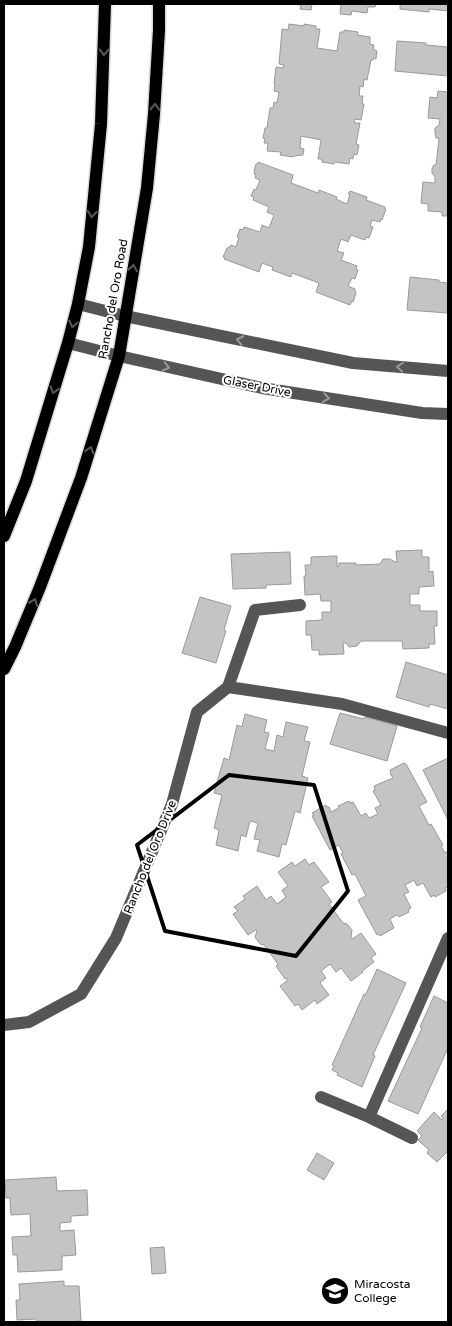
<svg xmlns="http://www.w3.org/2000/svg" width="452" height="1326" font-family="'Varela Round',sans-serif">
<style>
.building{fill:#c4c4c4;stroke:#999}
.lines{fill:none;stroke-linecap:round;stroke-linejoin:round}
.major-casing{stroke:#dbdbdb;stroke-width:15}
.minor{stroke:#555;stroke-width:12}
.major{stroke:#000;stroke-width:12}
.oneway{stroke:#595959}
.oneway2{stroke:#999}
.marked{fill:none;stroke:#000;stroke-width:4;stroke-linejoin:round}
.labels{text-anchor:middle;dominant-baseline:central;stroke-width:4;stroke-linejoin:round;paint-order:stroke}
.street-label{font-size:12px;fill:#000;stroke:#fff}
.poi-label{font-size:12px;fill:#000;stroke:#fff;text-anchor:start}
</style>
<rect width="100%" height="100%" fill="#fff"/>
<path class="building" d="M292,4H312L311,10L300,9L301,5Z
M341,4H376L375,7H368L367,13L352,11L351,15L340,14Z
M400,4H448V11L429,9V12L400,9Z
M289,24L304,26V24L316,26V29H320L317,48L337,51L340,32H344V30L358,32L357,35L370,37V44L374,45L373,49L377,51L376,59L374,58L373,60H371L367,80L364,79L363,87L360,86L359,96H363L362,104H364L361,120L355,119L354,123H360L356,144L359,145L357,155L354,154L353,159L350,158L349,164L335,162L334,164L322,162V159H318L321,140L301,136L300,148L304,149L303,155L294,156L293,157L280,155L281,152L267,151L268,143H264L265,139L263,138L265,128H267L270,108H273L274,102L277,103L279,92L274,91L275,84H274L276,67L283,68L284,65L279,64L282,29L288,30Z
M397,41L426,43V45L448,47V76L395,71Z
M438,91L448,92V216H442V212L428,211V204L421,203L423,182L435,183V177L432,173V168L434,165H436L439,138H436L435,133V128L439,125L440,119L428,118L430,97L437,98Z
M258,162L293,175L291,183L318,193L319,190L337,197L336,199L347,204L350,194H348L350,191L367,197L366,200L385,207V209H386L382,220L381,219L380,222L372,220L370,226L373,227L369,238L366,237L365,240L351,235L348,242L341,239L337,251L344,253L341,260L357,266L356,269L358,270L355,279L352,278L348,286L355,289V291L356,293L353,302L352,301L350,305L316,292L319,283L292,273L291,277L272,270L273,267L262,263L259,272L224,259L225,258L223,257L227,248H228L231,245L236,247L239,237H237L240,229L243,230L244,227L260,232L262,225L269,228L274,215L267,212L269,207L253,200L254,197L251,196L254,189L256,190L260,180L255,178L256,175L254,174L255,171H254L256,164H258Z
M410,277L439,280V282L448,283V313L407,310Z
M422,550V557H429V572L433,571L434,586L419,587V594H410V605H420V611H437V626H434L435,644H429V648L403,649L402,641H361L357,646L349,647L346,643H343L344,654L319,655V650H312L311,635H306V621L322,620V612H331V601H321L320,594L305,595L304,576H306L305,565H311V557L337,556V567L339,566V563H356V565L380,564L383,559H390L395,562H397L396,551Z
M290,552L291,584L266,585V588L233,589L231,554Z
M200,597L231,606L224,630L226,631L216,663L182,653Z
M406,662L448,675V709L430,704L429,707L396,697Z
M340,713L364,719L365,717L397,726L387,761L330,744Z
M245,714L267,720L264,732L269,733L265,749L274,751L277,735L283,737L286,722L308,727L304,741L310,742L302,776L308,778L300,813L295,811L286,845L282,844L279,857L257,851L260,840L254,839L258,823L250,821L246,837L241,835L238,851L216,845L219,830L214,828L222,795L214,793L224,758L229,760L237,725L242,727Z
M448,758V820L423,770Z
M404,763L405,764H406L427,802L419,806L429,825L431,824L443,845L441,846L445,853L448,851V887L445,888L446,891L435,897L434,895L431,897L423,883L417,886L414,880L405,885L409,892L404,894L411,908L408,910L409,912L399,917L397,915L390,919L394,928L380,936L379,934L377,935L358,900L366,896L355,874L352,875L341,854L343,853L339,845L330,850L312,816L314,815L312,813L326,805L327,807H329L331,812L339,808L338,806L349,801L350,803L353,802L361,816L366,813L369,818L378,814L375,808L381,805L373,791L375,790L374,786L393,778L390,773L391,772L390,770Z
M305,859L309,865L314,862L329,882L321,887L332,902L329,904L343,923L347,924L352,930L351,937L352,939L361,933L376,954L371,958L374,962L362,971L363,972L351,981L341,968L336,972L330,964L321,971L326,978L320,983L329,995L317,1004L315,1000L302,1010L298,1004L295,1006L280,986L288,980L287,978L285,979L276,966L278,964L264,945L260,944L255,937L257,931L256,930L248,935L233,914L238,911L234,907L245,899L243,896L257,886L266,900L271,896L277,904L286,897L282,890L288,886L278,872L292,862L295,866Z
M377,969L406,983L373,1055L375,1056L362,1087L337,1075L338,1073L332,1070L334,1066L332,1065L364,994H366Z
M434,996L448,1003V1048L418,1114L388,1101L422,1028L420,1027Z
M448,1109V1151L437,1162L427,1153L429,1150L418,1140L422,1136L417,1131L434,1112L442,1120L443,1118L441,1116Z
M317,1153L334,1163L324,1180L307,1170Z
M56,1177L57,1191L87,1190L88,1215L71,1216V1222L60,1223V1231L74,1230L76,1255L62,1256V1270L18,1272L17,1255H13L12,1237L31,1236L30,1214L11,1215L10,1198H6L5,1180Z
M164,1247L166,1273L152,1274L150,1248Z
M64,1281V1286H79L81,1321L67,1322H37L36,1319L17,1320L16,1300H20L19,1284Z"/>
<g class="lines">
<defs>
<path id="major" d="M4,536L26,481L68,343L78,304L89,247L101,124L105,4
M4,669L15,647L40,587L81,478L119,356L147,188L154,114L159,30V4"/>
</defs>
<use href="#major" class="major-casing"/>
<path class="minor" d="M78,304L125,316L353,363L448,371
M68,343L119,356L262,388L422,413L448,414
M228,687L255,610L300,605
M4,1025L29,1022L81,994L116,938L172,804L197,712L228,687L342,704L448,733
M321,1097L369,1117L412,1138
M369,1117L448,938"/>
<use href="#major" class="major"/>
</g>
<defs><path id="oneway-chevron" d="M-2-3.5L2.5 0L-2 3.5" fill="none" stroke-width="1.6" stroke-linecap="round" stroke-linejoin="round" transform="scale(1.25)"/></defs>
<g class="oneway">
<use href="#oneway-chevron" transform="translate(104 52) rotate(92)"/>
<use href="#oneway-chevron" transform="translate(155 107) rotate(-87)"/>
<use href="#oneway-chevron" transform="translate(92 214) rotate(96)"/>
<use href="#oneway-chevron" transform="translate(133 268) rotate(-80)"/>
<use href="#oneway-chevron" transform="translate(73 324) rotate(103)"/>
<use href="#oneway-chevron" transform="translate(54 390) rotate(107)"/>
<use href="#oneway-chevron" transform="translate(90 450) rotate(-73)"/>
<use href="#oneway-chevron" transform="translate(34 602) rotate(-68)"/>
</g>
<g class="oneway2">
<use href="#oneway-chevron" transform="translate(240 340) rotate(-168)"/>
<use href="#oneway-chevron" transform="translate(166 367) rotate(13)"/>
<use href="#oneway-chevron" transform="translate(400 367) rotate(-175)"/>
<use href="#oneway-chevron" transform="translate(326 398) rotate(9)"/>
</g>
<path class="marked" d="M229,775L314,785L348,891L296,956L165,931L137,845Z"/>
<defs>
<symbol id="university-disc" viewBox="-11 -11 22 22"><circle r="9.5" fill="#000" stroke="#fff"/><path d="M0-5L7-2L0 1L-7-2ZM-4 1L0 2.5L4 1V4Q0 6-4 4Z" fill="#fff"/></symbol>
</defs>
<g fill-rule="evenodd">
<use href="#university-disc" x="319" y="1275" width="32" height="32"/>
</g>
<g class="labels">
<g class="street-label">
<text transform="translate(113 299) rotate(-80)">Rancho del Oro Road</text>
<text transform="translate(257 386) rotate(11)">Glaser Drive</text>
<text transform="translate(150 857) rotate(-68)">Rancho del Oro Drive</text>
</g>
<g class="poi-label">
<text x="354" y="1284">Miracosta<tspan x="354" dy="14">College</tspan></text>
</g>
</g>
<rect width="452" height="1326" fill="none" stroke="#000000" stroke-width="10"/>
</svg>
